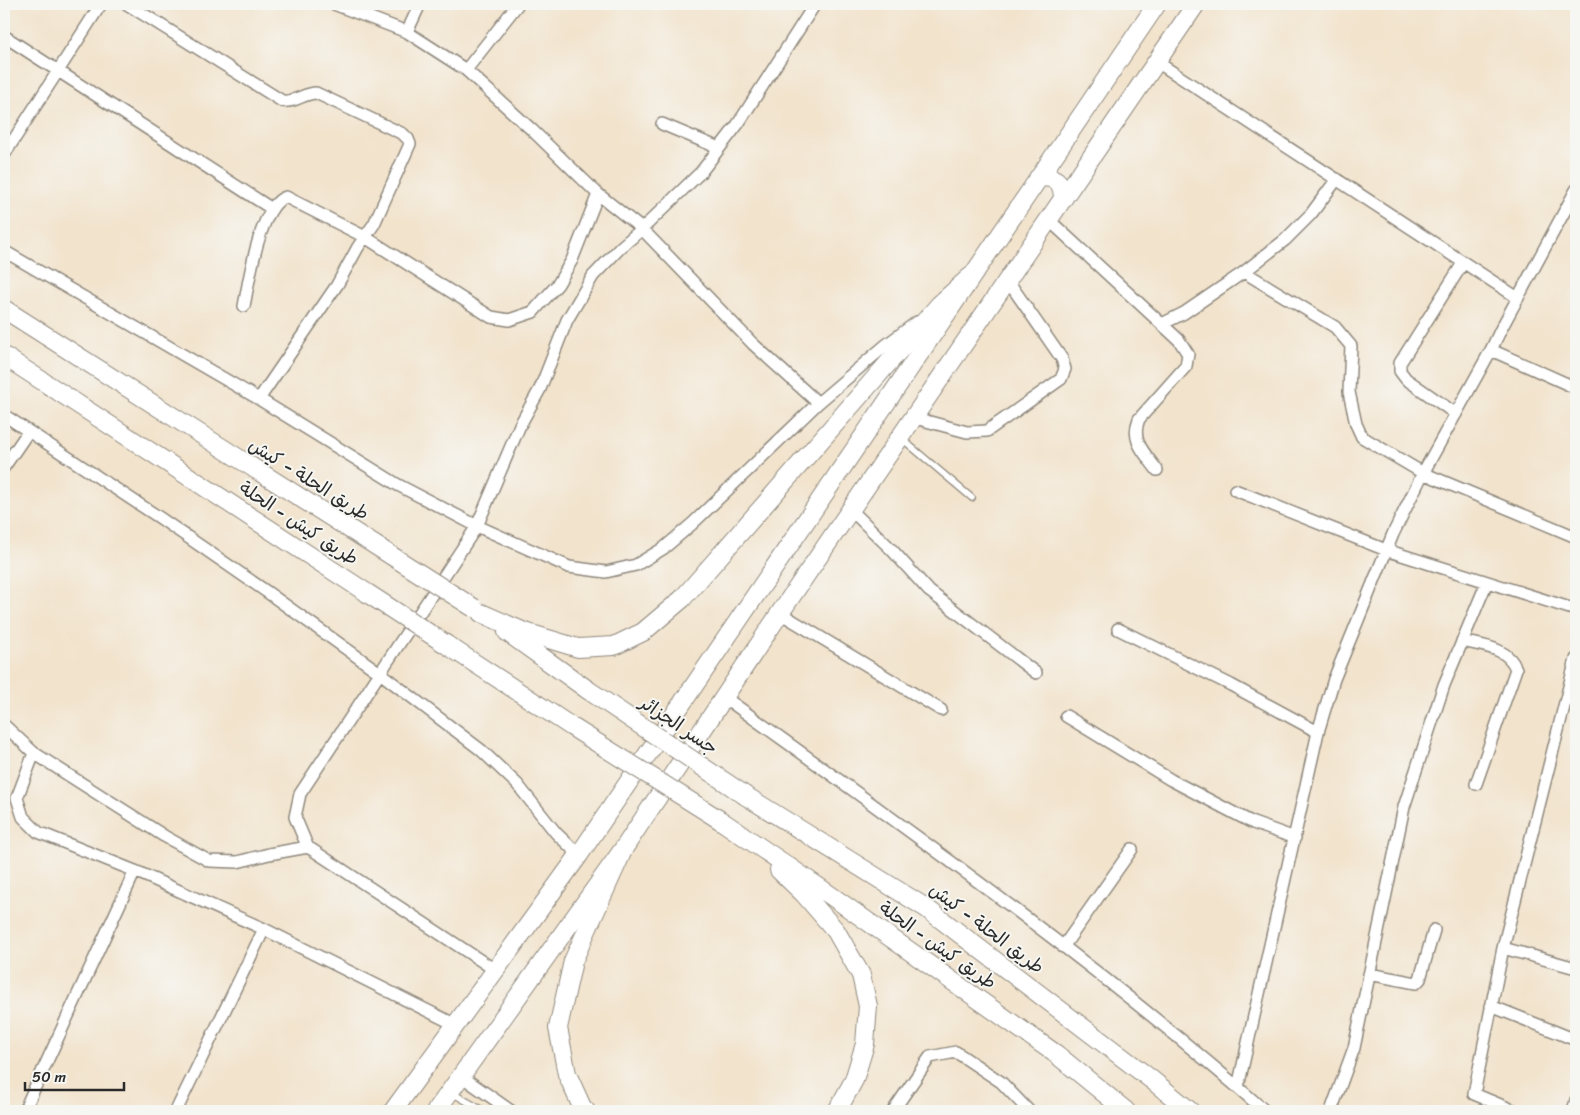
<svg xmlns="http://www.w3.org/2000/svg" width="1580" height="1115" font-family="Sriracha,'Playpen Sans Arabic',sans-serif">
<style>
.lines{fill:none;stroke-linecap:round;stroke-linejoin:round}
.service-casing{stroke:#8e877c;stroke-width:8}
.minor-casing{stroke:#8e877c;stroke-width:14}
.primary-casing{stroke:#8e877c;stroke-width:20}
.trunk-casing{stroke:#8e877c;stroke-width:20}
.service{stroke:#fff;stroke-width:5.5}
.minor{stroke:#fff;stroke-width:11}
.primary{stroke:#fff;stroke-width:18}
.trunk{stroke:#fff;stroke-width:18}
.trunk-bridge-casing{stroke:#8e877c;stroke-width:20;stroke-linecap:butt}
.trunk-bridge{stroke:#fff;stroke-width:18}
.labels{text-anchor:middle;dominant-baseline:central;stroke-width:4;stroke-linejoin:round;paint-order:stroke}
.street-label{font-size:19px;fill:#2b2b2b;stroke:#f6f6f2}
</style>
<rect width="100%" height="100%" fill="#f6f6f2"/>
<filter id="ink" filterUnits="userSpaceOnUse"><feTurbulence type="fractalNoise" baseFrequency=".02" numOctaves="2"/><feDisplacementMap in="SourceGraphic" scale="10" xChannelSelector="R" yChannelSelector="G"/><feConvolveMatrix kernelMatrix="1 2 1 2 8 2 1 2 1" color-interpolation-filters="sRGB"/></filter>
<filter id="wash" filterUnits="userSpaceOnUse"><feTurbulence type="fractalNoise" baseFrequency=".0096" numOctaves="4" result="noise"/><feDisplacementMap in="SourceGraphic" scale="20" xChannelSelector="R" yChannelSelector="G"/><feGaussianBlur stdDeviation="1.12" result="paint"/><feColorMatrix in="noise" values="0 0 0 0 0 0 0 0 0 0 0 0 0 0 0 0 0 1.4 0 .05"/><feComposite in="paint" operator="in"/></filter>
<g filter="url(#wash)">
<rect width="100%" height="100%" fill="#f2e3cc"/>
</g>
<g filter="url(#ink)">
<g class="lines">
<defs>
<path id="service" d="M901,438L972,498
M452,1093L484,1111"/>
<path id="minor" d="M127,4L282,101C295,103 304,93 316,93L403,134L408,139L410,144L374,224L358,247L337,285L259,399
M334,4L407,32L466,70L532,130L598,194L642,229L753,344L818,403
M407,32L420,4
M4,36L272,209
M1157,62L1518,298
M466,70L518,4
M662,124L719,148
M4,155L101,4
M1049,220L1179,340L1188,354L1186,366L1139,419C1130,441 1145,453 1157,470
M4,251L259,399L398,485L477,526L569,567L606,572L636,565L664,548L692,524L818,403L886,345L917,322
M1244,272L1335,327L1351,346L1349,392L1356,424L1362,437L1423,473L1576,537
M244,306C249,281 260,204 286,197L365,237L491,317L509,320L533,312L558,284L572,260L598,194
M1162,324L1184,313L1244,272L1285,240L1311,214L1337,179
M1491,350L1576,388
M1456,414L1406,379L1400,371V363L1463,263
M4,415L160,518L267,592L380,673L481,750L517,784L556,833L579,855
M915,418L967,432L987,431L1061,379L1065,369L1062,359L1008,281
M4,467L28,432
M1235,490L1386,550L1576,610
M851,510L892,550L929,591L1036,673
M780,613L941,710
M1118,629L1231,685L1318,732
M1462,641C1482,646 1508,647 1516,669L1476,784
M724,697C908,830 1094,961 1265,1111
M1066,716L1171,780L1253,823L1295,838
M4,725L34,753L164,836L209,861L237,862L269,854L308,847L495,970
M34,753L17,798L23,817L38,832L135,871L264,929L456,1025
M308,848L295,817L300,794L477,526L520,425L540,389L567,320L593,276L621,247L642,229L701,172L738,124L815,4
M1063,947L1132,849
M1503,948L1576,968
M1369,974L1416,983L1420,979L1434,930
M1491,1006L1576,1040
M461,1076L511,1111
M1238,1087L1318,732L1334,679L1393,534L1423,473L1491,350L1501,329L1576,190
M24,1111L135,871
M176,1111L264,929
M893,1111L930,1057L956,1052L1001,1082L1029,1111
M1331,1111L1354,1048L1404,807L1444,685L1487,582
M1515,1111L1474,1094L1503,948L1576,659
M1573,1111L1576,1100"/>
<path id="primary" d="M1038,178C1055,176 1062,180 1063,198
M393,1111L579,855L1157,4
M436,1111L624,848L780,613L1196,4"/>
<path id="trunk" d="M4,309L392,556
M4,356L367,593
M481,613L522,631L578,648L614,646L643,632L682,599L939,305L970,277
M507,632L588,690
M447,645L572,727
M746,796L926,908L1152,1080L1190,1111
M720,820L820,888L1056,1054L1126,1111
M779,870L804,894L836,931L861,975L868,1006L865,1044L854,1080L837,1111
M586,1111L582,1107L567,1074L558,1028L573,961L624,848"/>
</defs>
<use href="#service" class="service-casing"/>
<use href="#minor" class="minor-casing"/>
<use href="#primary" class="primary-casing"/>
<use href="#trunk" class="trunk-casing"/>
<use href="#service" class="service"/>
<use href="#minor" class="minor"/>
<use href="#primary" class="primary"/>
<use href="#trunk" class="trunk"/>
<defs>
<path id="trunk-bridge" d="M392,556L474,608
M367,593L447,645
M588,690L746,796
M572,727L720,820"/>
</defs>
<use href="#trunk-bridge" class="trunk-bridge-casing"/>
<use href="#trunk-bridge" class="trunk-bridge"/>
</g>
</g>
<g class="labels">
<g class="street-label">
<text transform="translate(309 479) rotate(32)">طريق الحلة - كيش</text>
<text transform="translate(299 523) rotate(33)">طريق كيش - الحلة</text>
<text transform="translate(679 725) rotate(34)">جسر الجزائر</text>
<text transform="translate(987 928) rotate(37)">طريق الحلة - كيش</text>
<text transform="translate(938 945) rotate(35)">طريق كيش - الحلة</text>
</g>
</g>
<rect width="1580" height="1115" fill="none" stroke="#f6f6f2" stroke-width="20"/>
<path d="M25 1082v8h99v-8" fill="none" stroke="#2b2b2b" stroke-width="2.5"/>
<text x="32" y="1082" font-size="15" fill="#2b2b2b" stroke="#f6f6f2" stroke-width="4" paint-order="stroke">50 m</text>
</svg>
